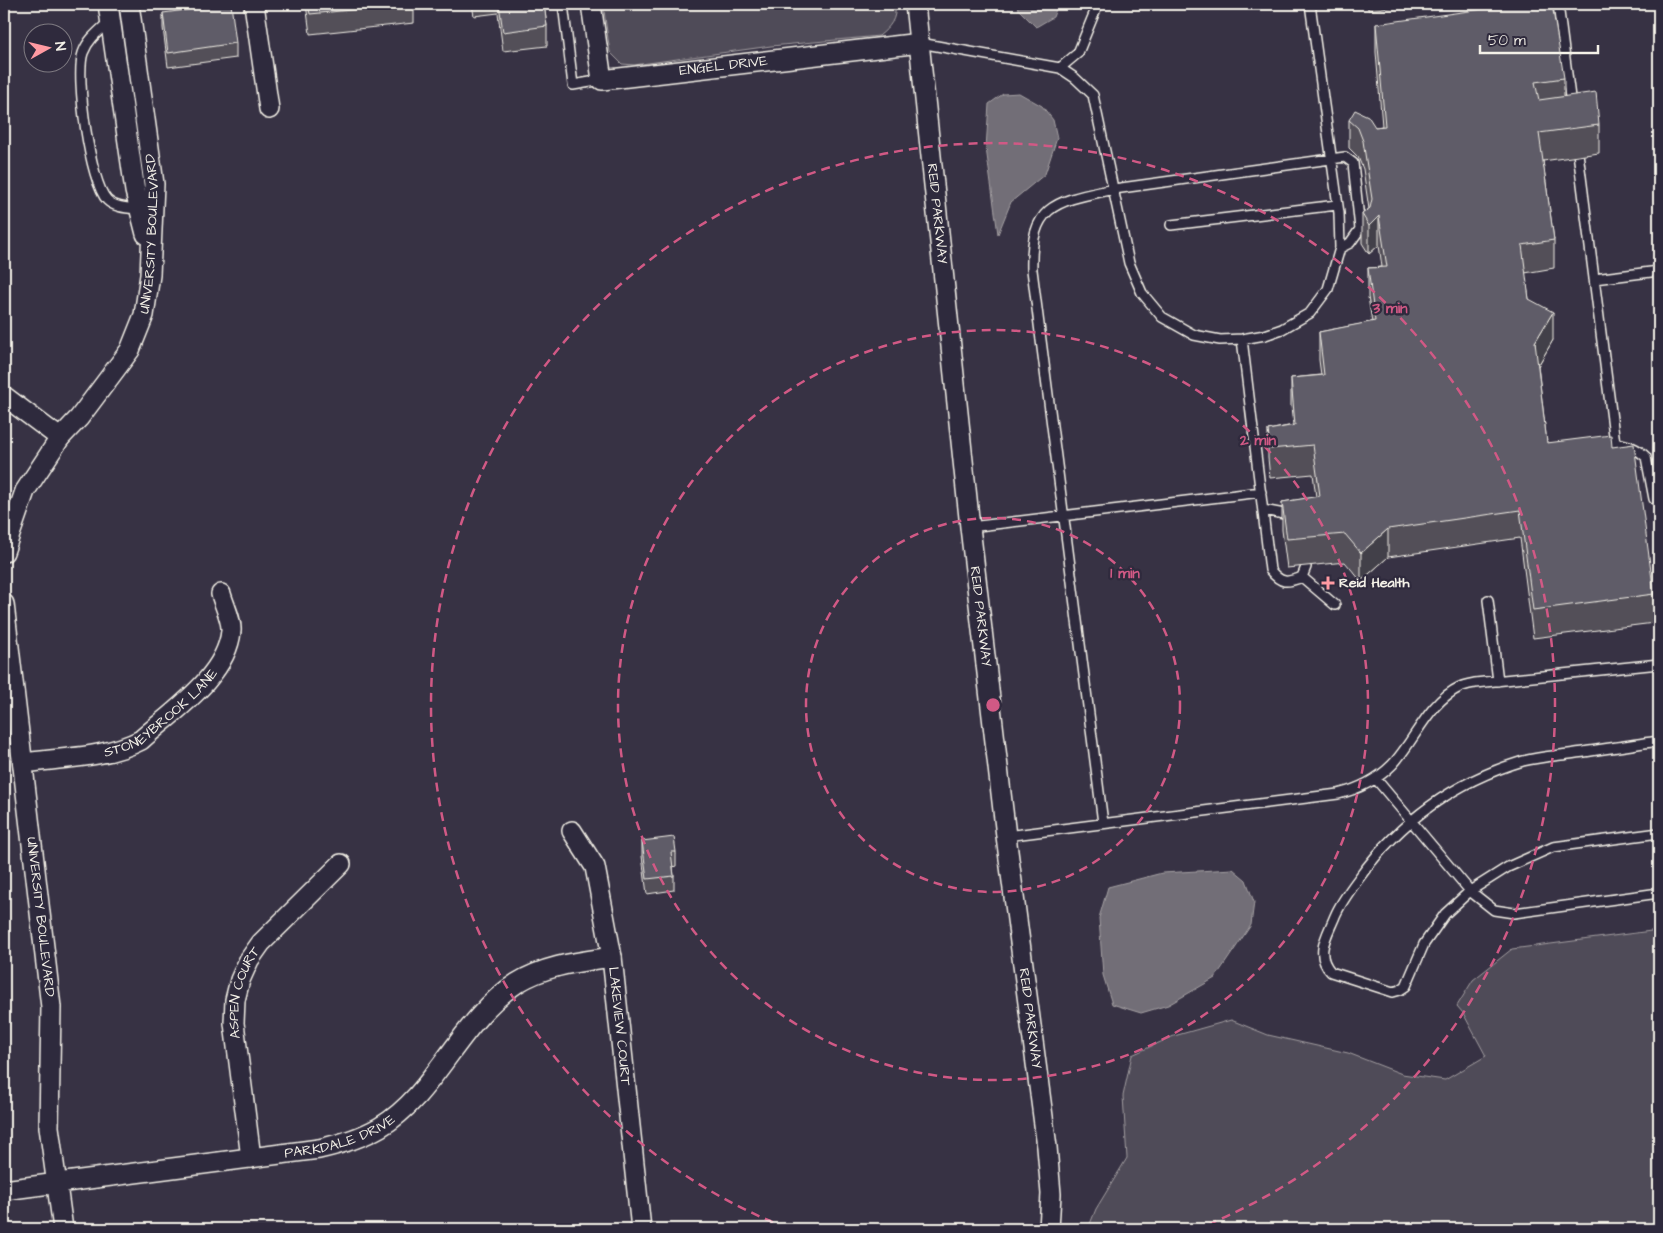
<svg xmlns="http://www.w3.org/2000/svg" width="1663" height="1233" font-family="'Architects Daughter',sans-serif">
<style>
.green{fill:#504b59;stroke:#a29ea0}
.water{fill:#726e77;stroke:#a6a2a4}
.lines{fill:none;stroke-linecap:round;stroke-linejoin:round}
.service-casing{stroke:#f4f1e8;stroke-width:12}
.minor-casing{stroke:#f4f1e8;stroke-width:22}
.service{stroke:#2f2a3d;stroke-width:9}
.minor{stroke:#2f2a3d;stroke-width:19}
.wall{fill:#524f59;stroke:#f4f1e8}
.shaded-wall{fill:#424048;stroke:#f4f1e8}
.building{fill:#5f5c67;stroke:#f4f1e8}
.ring{fill:none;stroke:#d15985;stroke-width:2.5;stroke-dasharray:9 6}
.poi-dot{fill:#ff9aa2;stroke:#2f2a3d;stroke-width:2}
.labels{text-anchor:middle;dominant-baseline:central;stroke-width:4.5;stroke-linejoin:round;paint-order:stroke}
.street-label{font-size:14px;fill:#f4f1e8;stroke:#2f2a3d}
.poi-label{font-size:14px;font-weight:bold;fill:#f4f1e8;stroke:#2f2a3d;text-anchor:start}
.centre{fill:#d15985;stroke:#2f2a3d;stroke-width:2.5}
.ring-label{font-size:15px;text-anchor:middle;font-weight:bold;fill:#d15985;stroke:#2f2a3d;stroke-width:4.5;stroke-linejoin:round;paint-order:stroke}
</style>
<rect width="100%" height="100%" fill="#373244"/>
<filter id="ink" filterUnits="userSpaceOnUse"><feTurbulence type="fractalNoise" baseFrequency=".02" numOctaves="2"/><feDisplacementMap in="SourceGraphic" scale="10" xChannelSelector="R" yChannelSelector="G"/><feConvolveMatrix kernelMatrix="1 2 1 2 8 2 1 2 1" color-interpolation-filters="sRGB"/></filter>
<g filter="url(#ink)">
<path class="green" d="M603,4H895C897,19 890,27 879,36L771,46L634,65L622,64L610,52Z
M1659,930V1229H1088L1096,1209L1127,1158L1123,1096L1132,1055L1174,1036L1231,1020L1268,1035L1348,1053L1402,1074L1445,1080L1486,1056L1463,1013L1457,1006L1473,980L1512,949Z"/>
<path class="water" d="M1017,4H1058L1053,17L1036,27L1018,9Z
M1019,93L1042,106L1053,120L1057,138L1045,174L1011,202L998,234L986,148L989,104L1003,94Z
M1233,869L1246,880L1254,902L1251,925L1215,978L1168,1005L1141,1013L1112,1004L1103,975L1099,918L1108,887L1162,873Z"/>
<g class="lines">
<defs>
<path id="service" d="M563,4L573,85L602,80
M1558,4L1571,105
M110,21C99,31 88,39 83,53C75,76 90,183 107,200C115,208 129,208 139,209
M920,43L1060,68L1075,78L1093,95L1129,263L1142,293L1162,317L1194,335L1220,340L1242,339L1265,335L1282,329L1310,313L1328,289L1340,248L1339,213L1310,4
M1060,68L1078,53L1098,4
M1577,145L1615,443C1628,445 1637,448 1646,457L1654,499L1659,498
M1171,225L1337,205
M1594,279L1659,271
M1242,339L1270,570C1281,584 1287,583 1302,577L1306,567
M1263,510L1284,514L1292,520
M970,527L1261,492
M1302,577L1335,605
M1488,600L1498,681
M1659,741C1629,745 1599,750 1569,754C1554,756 1538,757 1523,761C1456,781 1400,821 1359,878C1350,890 1341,902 1335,916C1327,936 1314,954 1331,972L1393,992L1400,990L1406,986L1424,944L1445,914L1470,891L1508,867L1553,847L1659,833
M1376,779L1470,891L1494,910L1514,913L1659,893
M1103,823L1032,270C1030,203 1057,201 1114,189L1345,157L1353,163L1360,229L1350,243L1340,248
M1006,836L1338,794C1359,789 1376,781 1392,765C1415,741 1428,702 1460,687C1464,685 1470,684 1475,683L1659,664"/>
<g id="minor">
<path d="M108,4L135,191L146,234"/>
<path d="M254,4L269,109"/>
<path id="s1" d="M591,4L602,80L920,43"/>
<path id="s2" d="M915,4L970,527L1006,836L1047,1147L1051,1194L1049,1229"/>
<path d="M4,396L60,438"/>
<path id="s3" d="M4,552L25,491L60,438L79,418L130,350L144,315L150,275L154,184L129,4"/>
<path id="s4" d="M4,604L51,1007L49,1127L63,1229"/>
<path id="s5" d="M23,763C60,758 107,758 141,740C172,712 227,676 231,631C232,620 224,605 221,594"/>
<path id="s6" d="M572,831L595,867L612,957L641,1229"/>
<path id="s7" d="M251,1158L234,1023L235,1000L240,980L249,960L261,943L341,864"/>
<path id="s8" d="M4,1190L319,1149C341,1144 361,1138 380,1127C436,1094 460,1019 517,983C546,965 579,962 612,957"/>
</g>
</defs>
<use href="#service" class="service-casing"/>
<use href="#minor" class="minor-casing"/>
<use href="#service" class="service"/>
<use href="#minor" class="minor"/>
</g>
<path class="wall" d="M306,4H414V23L310,34Z
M472,4H544L547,26V46L503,51L498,13L474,16Z
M1368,4H1416L1368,10Z
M163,13L236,43V58L168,67L163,28Z
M1376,24L1564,78V96L1599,125V153L1543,161L1554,240V268L1525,273L1529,299L1553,340L1538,366L1547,443L1612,447L1654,594V623L1533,638L1520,538L1388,557L1361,581L1345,562L1287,568L1282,530V502L1316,497L1313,474L1270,478L1268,458V430L1293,425L1291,406V378L1321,375L1319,360V332L1372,322L1368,297V268L1382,267L1379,245L1369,254L1362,243V214L1369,209L1363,169L1358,157L1349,148V120L1375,127L1382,126L1376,52Z
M642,841L676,852V866L673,867L674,876V890L647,894L642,856Z"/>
<path class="shaded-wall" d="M1379,216V245L1369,254V226Z
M1553,312V340L1535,371V342Z
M1388,529V557L1361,581V553Z"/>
<path class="building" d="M231,4L236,43L168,53L163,13Z
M308,4H412L310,14Z
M499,4H544L547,26L503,32Z
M1519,4H1552L1564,78L1535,82L1539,100L1596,92L1599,125L1539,133L1554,240L1522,245L1529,299L1553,312L1535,342L1547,443L1611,435L1612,447L1634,444L1654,594L1533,610L1520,510L1388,529L1361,553L1345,534L1287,539L1282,502L1320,496L1313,445L1270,449L1268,430L1295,425L1291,378L1324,375L1319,332L1375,321L1368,268L1387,267L1379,216L1369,226L1362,214L1370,208L1372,199L1363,141L1358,128L1349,120L1355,110L1368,116L1375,127L1385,126L1376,24Z
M674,837L676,852H671L674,876L647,879L642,841Z"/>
</g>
<g class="ring">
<circle cx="993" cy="705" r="187"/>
<circle cx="993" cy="705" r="375"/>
<path d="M787 1228A562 562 0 1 1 1199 1228"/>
</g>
<path class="poi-dot" d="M1325.5 575.5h5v5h5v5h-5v5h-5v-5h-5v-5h5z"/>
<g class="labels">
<g class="street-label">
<text stroke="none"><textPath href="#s1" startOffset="199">ENGEL DRIVE</textPath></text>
<text stroke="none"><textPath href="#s2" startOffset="211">REID PARKWAY</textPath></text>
<text stroke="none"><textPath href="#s3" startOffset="360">UNIVERSITY BOULEVARD</textPath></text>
<text stroke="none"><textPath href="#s2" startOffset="616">REID PARKWAY</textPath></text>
<text stroke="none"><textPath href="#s5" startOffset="152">STONEYBROOK LANE</textPath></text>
<text stroke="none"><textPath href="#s4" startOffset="315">UNIVERSITY BOULEVARD</textPath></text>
<text stroke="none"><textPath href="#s7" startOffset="168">ASPEN COURT</textPath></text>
<text stroke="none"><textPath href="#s2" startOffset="1021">REID PARKWAY</textPath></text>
<text stroke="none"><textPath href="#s6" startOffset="204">LAKEVIEW COURT</textPath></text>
<text stroke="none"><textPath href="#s8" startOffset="341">PARKDALE DRIVE</textPath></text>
</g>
<g class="poi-label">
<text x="1339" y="583">Reid Health</text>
</g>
</g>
<circle cx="993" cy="705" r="8" class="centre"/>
<g class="ring-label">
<text x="1390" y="313">3 min</text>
<text x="1258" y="445">2 min</text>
<text x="1125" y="578">1 min</text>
</g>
<rect width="1663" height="1233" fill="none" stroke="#2f2a3d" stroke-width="20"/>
<rect x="10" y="10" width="1643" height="1213" fill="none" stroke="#f4f1e8" stroke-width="2" filter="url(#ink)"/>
<g transform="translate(48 48) rotate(82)"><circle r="24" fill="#2f2a3d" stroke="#7e7a81"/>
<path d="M0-4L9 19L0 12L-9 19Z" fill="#ff9aa2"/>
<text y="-8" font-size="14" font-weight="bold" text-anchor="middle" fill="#f4f1e8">N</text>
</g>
<path d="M1480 45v8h118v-8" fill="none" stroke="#f4f1e8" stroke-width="2.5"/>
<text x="1488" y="45" font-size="15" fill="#f4f1e8" stroke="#2f2a3d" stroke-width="4" paint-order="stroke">50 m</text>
</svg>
